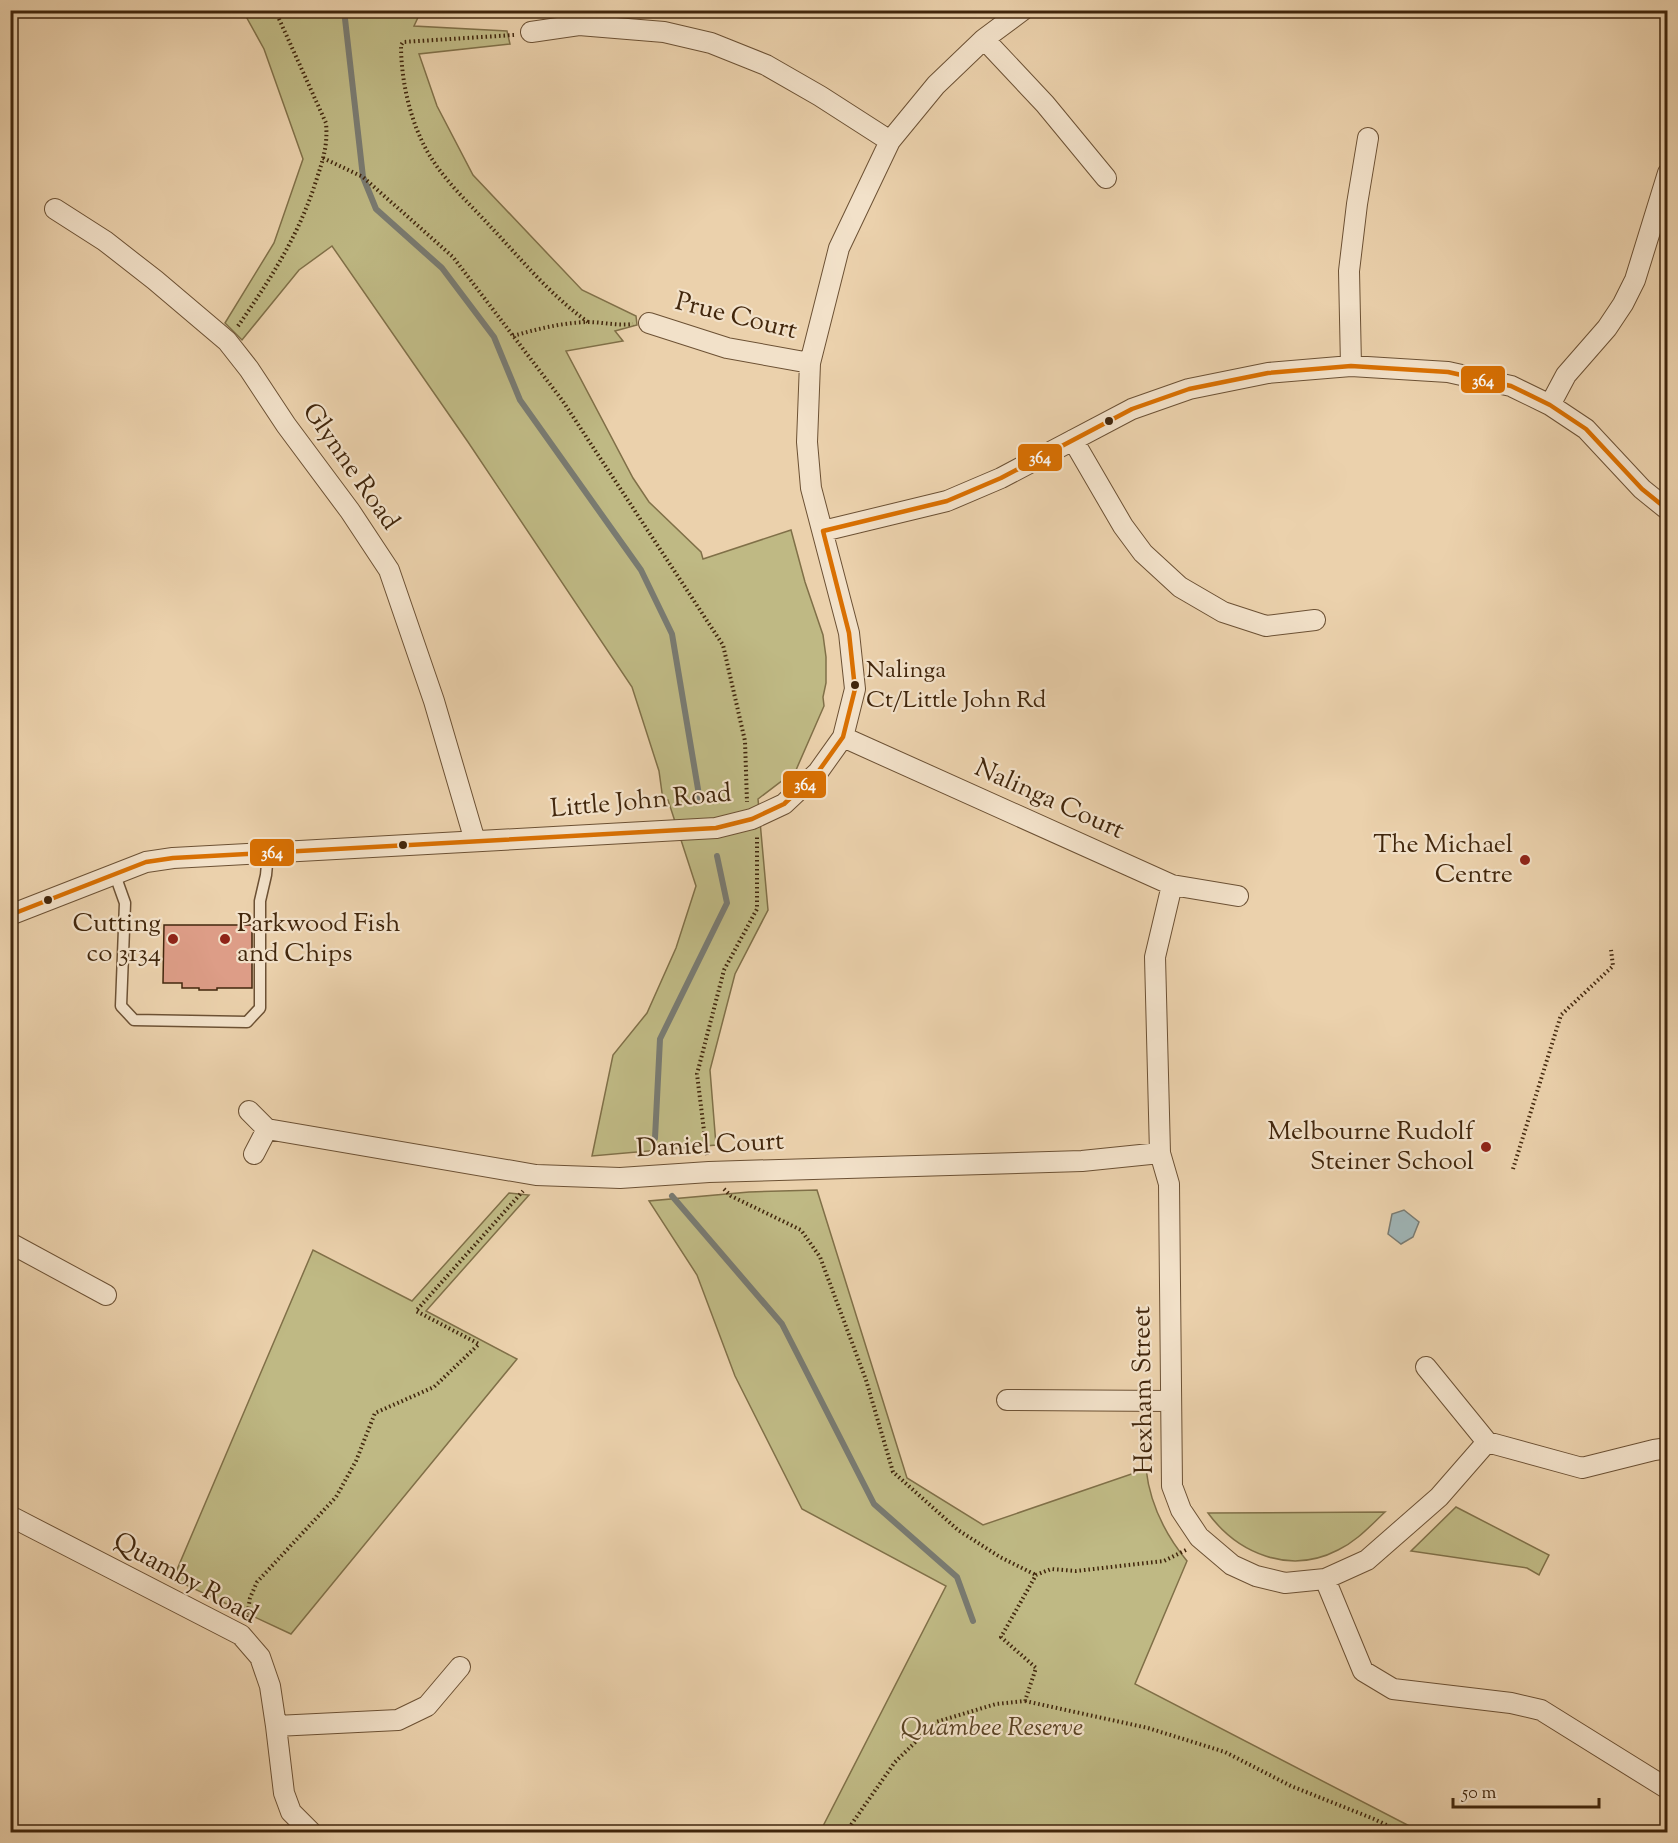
<svg xmlns="http://www.w3.org/2000/svg" width="1678" height="1843" font-family="'Sorts Mill Goudy',serif">
<style>
.green{fill:#bfb984;stroke:#807048;stroke-width:1.5}
.water{fill:#9fb4b6;stroke:#797b72;stroke-width:1.5}
.lines{fill:none;stroke-linecap:round;stroke-linejoin:round}
.stream{stroke:#797b72;stroke-width:6}
.building{fill:#dd9d87;stroke:#41260c;stroke-width:1.5}
.service-casing{stroke:#6c5134;stroke-width:13}
.minor-casing{stroke:#6c5134;stroke-width:22}
.path{stroke:#41260c;stroke-width:4;stroke-dasharray:1.5 3;stroke-linecap:butt}
.service{stroke:#f2e1c9;stroke-width:10}
.minor{stroke:#f2e1c9;stroke-width:20}
.bus-1-casing{stroke:#f2e1c9;stroke-width:9}
.bus-1{stroke:#d97002;stroke-width:4.5}
.bus-dot{fill:#41260c;stroke:#f2e1c9;stroke-width:2}
.poi-dot{fill:#8f2418;stroke:#f2e1c9;stroke-width:2}
.labels{text-anchor:middle;dominant-baseline:central;stroke-width:4.5;stroke-linejoin:round;paint-order:stroke}
.bus-label{font-size:24px;fill:#41260c;stroke:#f2e1c9;text-anchor:start}
.street-label{font-size:26px;fill:#41260c;stroke:#f2e1c9}
.poi-label{font-size:26px;fill:#41260c;stroke:#f2e1c9;text-anchor:end}
.park-label{font-size:26px;font-style:italic;fill:#5a4324;stroke:#f2e1c9}
.line-badge{stroke:#f2e1c9;stroke-width:2}
.badge-label{font-size:16px;text-anchor:middle;font-weight:bold;fill:#fff}
</style>
<rect width="100%" height="100%" fill="#ebd1ac"/>
<filter id="stains"><feTurbulence type="fractalNoise" baseFrequency=".00333" numOctaves="4"/><feColorMatrix values="0 0 0 0 .2 0 0 0 0 .09 0 0 0 0 .02 0 0 0 .5 -.17"/></filter>
<radialGradient id="worn" r=".72"><stop offset=".6" stop-color="#630" stop-opacity="0"/><stop offset="1" stop-color="#630" stop-opacity=".3"/></radialGradient>
<path class="green" d="M243,11H421L414,26L507,31L510,44L419,54L437,106L473,175L582,290L636,316L637,325L615,331L623,341L566,351L633,478L649,502L701,552L703,559L791,530L805,582L823,635L826,657V683L823,697L824,706L796,770L758,799L768,910L735,974L710,1070L716,1145L592,1156L613,1055L647,1013L676,948L696,886L668,800H663L659,771L632,687L468,442L332,246L299,270L242,340L225,323L274,243L303,159L264,49Z
M817,1190L907,1478L983,1525L1146,1469C1150,1504 1164,1533 1187,1561L1135,1684L1421,1832H820L946,1586L802,1509L735,1376L697,1275L649,1201L749,1192Z
M509,1193L529,1195L426,1311L517,1359L291,1634L173,1579L313,1250L412,1301Z
M1456,1507L1549,1555L1539,1575L1527,1568L1411,1551Z
M1385,1512C1370,1526 1357,1541 1338,1550C1290,1575 1238,1554 1208,1513Z"/>
<path class="water" d="M1404,1210L1419,1222L1413,1237L1401,1244L1388,1234L1392,1214Z"/>
<g class="lines">
<path class="stream" d="M344,10L363,177L376,209L442,268L494,337L520,400L641,570L672,634L700,801
M655,1138L660,1039L727,903L717,856
M672,1196L782,1324L874,1504L957,1577L973,1621"/>
</g>
<path class="building" d="M164,925H252V988H217V990H199V988H182V983H163Z"/>
<g class="lines">
<defs>
<path id="service" d="M115,875L125,903L121,1006L134,1020L247,1022L260,1008V901L266,875L268,853"/>
<path id="minor" d="M531,32L579,25L664,32L711,43L766,65L820,96L890,141
M984,39L1045,104L1106,178
M55,209L105,241L155,280L227,341L249,369L286,425L350,511L389,570L434,701L475,841
M649,323L727,348L810,363
M1351,366L1349,271L1357,204L1368,138
M1550,405L1566,375L1607,328L1623,304L1635,280L1668,173
M1073,440L1123,526L1143,553L1180,587L1223,612L1266,626L1315,620
M823,531L947,501L1001,478L1132,409L1189,389L1268,373L1351,366L1448,372L1511,386L1550,405L1586,429L1642,489L1668,510
M843,737L1172,885L1238,896
M1172,885L1155,957L1160,1153L1169,1184L1172,1486L1181,1510L1199,1537L1232,1565L1256,1576L1285,1583L1325,1579L1367,1560L1439,1497L1487,1442
M10,915L146,862L173,858L716,828L752,819L784,804L818,772L843,737L855,689L849,633L811,488L807,442L810,363L839,248L890,141L936,85L984,39L1023,10
M249,1111L267,1129L536,1175L620,1178L709,1172L1082,1161L1160,1153
M254,1154L267,1129
M10,1243L106,1295
M1426,1367L1487,1442L1582,1468L1654,1450L1668,1448
M1007,1400L1170,1401
M10,1516L241,1635L260,1657L270,1686L276,1726L284,1793L291,1812L311,1832
M1325,1579L1363,1671L1393,1689L1511,1703L1541,1710L1668,1789
M276,1726L398,1720L427,1706L460,1667"/>
</defs>
<use href="#service" class="service-casing"/>
<use href="#minor" class="minor-casing"/>
<path class="path" d="M514,35L403,42L401,45C401,76 408,111 421,139C436,173 465,199 490,226C521,259 551,296 588,322
M323,158L363,177L453,257L562,400L723,645L745,741L747,802
M238,326C270,280 299,235 316,181C323,160 328,145 326,123L275,10
M513,336C537,329 561,323 587,322C602,322 617,326 633,324
M707,1155L697,1074L724,970L757,909V835
M1513,1169L1561,1015L1613,966L1611,950
M724,1189L731,1196L801,1230L820,1257L866,1380L893,1472L958,1530L1000,1557L1036,1575
M247,1617L250,1598L257,1582L336,1497L356,1461L375,1413L434,1387L479,1344L416,1311L523,1191
M1025,1701L1148,1728L1225,1752L1291,1786L1374,1819L1401,1832
M846,1832L895,1762L936,1722L996,1704L1025,1701L1036,1668L1001,1637L1036,1575L1051,1569L1076,1571L1164,1561L1186,1550"/>
<use href="#service" class="service"/>
<use href="#minor" class="minor"/>
<defs>
<path id="bus-1" d="M823,531L947,501L1001,478L1132,409L1189,389L1268,373L1351,366L1448,372L1511,386L1550,405L1586,429L1642,489L1668,510
M10,915L146,862L173,858L716,828L752,819L784,804L818,772L843,737L855,689L849,633L823,531"/>
</defs>
<use href="#bus-1" class="bus-1-casing"/>
<use href="#bus-1" class="bus-1"/>
</g>
<g class="bus-dot">
<circle cx="1109" cy="421" r="5"/>
<circle cx="855" cy="685" r="5"/>
<circle cx="403" cy="845" r="5"/>
<circle cx="48" cy="900" r="5"/>
</g>
<g class="poi-dot">
<circle cx="1525" cy="860" r="6"/>
<circle cx="173" cy="939" r="6"/>
<circle cx="225" cy="939" r="6"/>
<circle cx="1486" cy="1147" r="6"/>
</g>
<g class="labels">
<g class="bus-label">
<text x="866" y="671">Nalinga<tspan x="866" dy="30">Ct/Little John Rd</tspan></text>
</g>
<g class="street-label">
<text transform="translate(736 317) rotate(14)">Prue Court</text>
<text transform="translate(350 467) rotate(55)">Glynne Road</text>
<text transform="translate(1049 800) rotate(24)">Nalinga Court</text>
<text transform="translate(641 802) rotate(-5)">Little John Road</text>
<text transform="translate(710 1146) rotate(-3)">Daniel Court</text>
<text transform="translate(1144 1390) rotate(-91)">Hexham Street</text>
<text transform="translate(185 1579) rotate(29)">Quamby Road</text>
</g>
<g class="poi-label">
<text x="1513" y="845">The Michael<tspan x="1513" dy="30">Centre</tspan></text>
<text x="161" y="924">Cutting<tspan x="161" dy="30">co 3134</tspan></text>
<text x="237" y="924" text-anchor="start">Parkwood Fish<tspan x="237" dy="30">and Chips</tspan></text>
<text x="1474" y="1132">Melbourne Rudolf<tspan x="1474" dy="30">Steiner School</tspan></text>
</g>
<g class="park-label">
<text x="992" y="1728">Quambee Reserve</text>
</g>
</g>
<g class="line-badge">
<rect x="1460" y="365" width="46" height="29" rx="6" fill="#d97002"/>
<rect x="1017" y="443" width="46" height="29" rx="6" fill="#d97002"/>
<rect x="782" y="770" width="45" height="29" rx="6" fill="#d97002"/>
<rect x="249" y="838" width="46" height="29" rx="6" fill="#d97002"/>
</g>
<g class="badge-label">
<text x="1483" y="386">364</text>
<text x="1040" y="463">364</text>
<text x="805" y="790">364</text>
<text x="272" y="858">364</text>
</g>
<rect width="1678" height="1843" fill="none" stroke="#ebd1ac" stroke-width="36"/>
<rect x="12" y="12" width="1654" height="1819" fill="none" stroke="#41260c" stroke-width="3"/>
<rect x="18" y="18" width="1642" height="1807" fill="none" stroke="#41260c" stroke-width="1.5"/>
<path d="M1453 1798v9h146v-9" fill="none" stroke="#41260c" stroke-width="3"/>
<text x="1462" y="1798" font-size="18" fill="#41260c" stroke="#f2e1c9" stroke-width="4.5" paint-order="stroke">50 m</text>
<rect width="100%" height="100%" filter="url(#stains)"/>
<rect width="100%" height="100%" fill="url(#worn)"/>
</svg>
